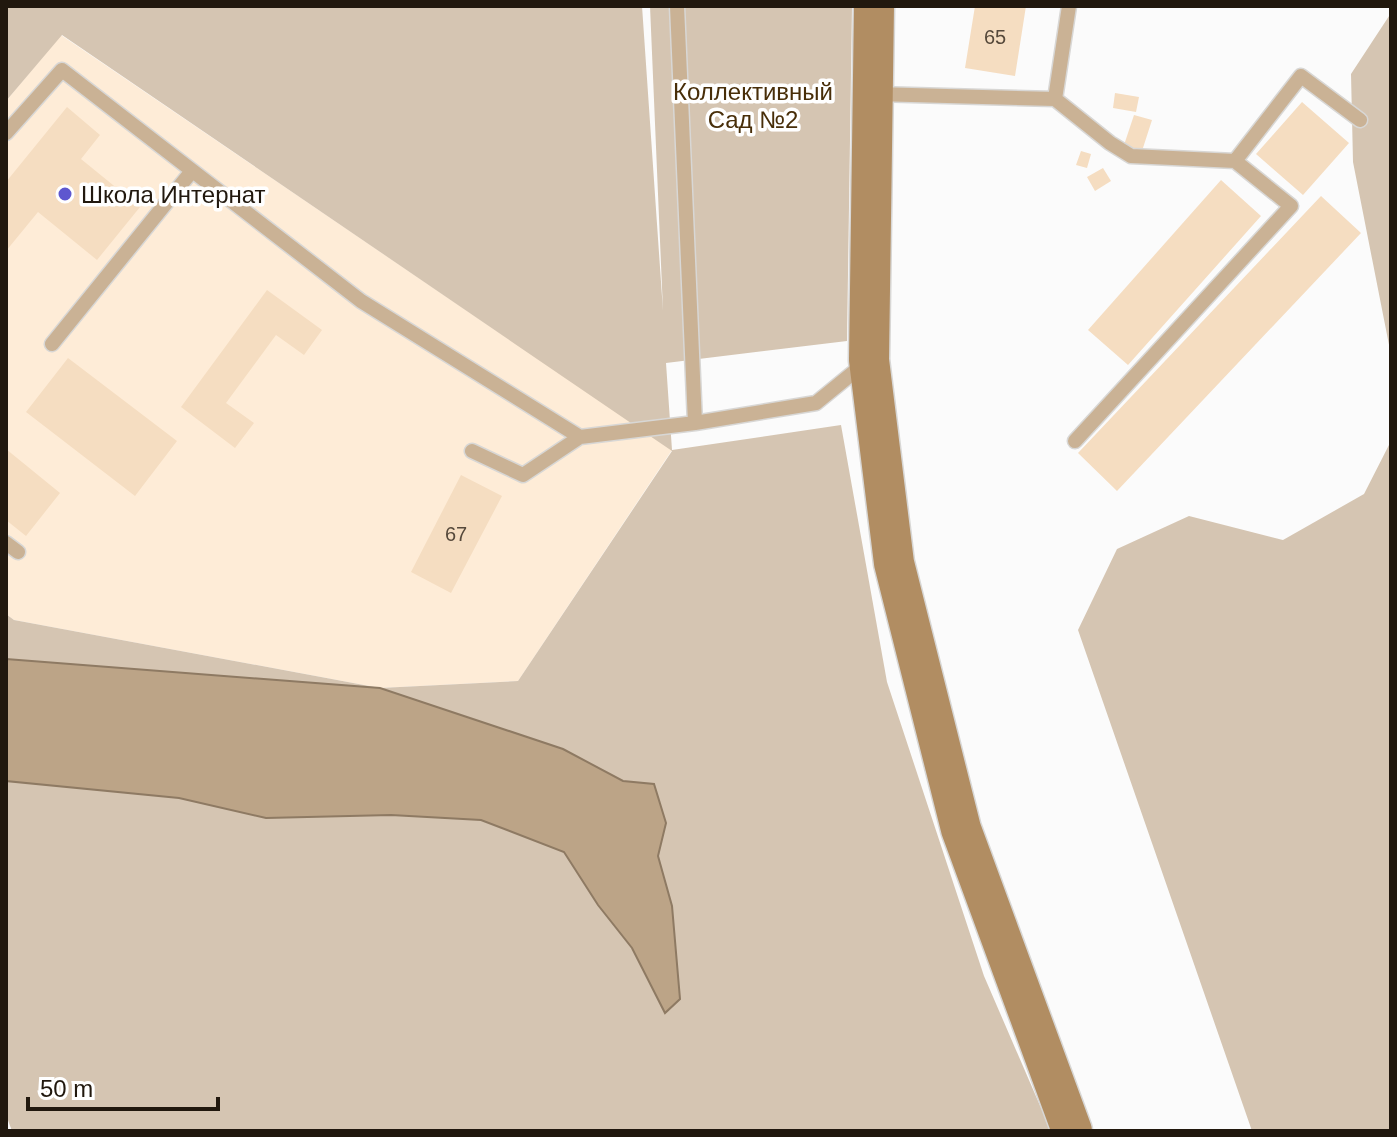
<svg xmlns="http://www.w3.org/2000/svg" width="1397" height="1137" font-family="Arial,sans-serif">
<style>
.built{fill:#feecd7}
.green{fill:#d5c5b2}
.water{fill:#bca487;stroke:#8e7a63;stroke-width:2}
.building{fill:#f5ddc1}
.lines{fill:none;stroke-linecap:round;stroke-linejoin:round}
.lane-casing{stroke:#d8d7d5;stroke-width:17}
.secondary-casing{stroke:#d8d7d5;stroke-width:43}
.lane{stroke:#cab295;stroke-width:14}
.secondary{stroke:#b18d62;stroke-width:40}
.poi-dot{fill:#5e57cf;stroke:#fff;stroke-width:3}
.labels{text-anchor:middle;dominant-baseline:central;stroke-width:7;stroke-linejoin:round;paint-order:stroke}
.number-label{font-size:20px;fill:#56493b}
.park-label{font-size:24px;fill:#482e09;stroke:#fff}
.poi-label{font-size:24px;fill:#21180e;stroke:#fff;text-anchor:start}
</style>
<rect width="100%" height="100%" fill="#fbfbfb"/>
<path class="built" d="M61,35L672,450L518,681L380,688L14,620L6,614V101Z"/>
<path class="green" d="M6,6H642L663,311L650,6H852L847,341L666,363L672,450L841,425L887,682L984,976L1051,1131H12L6,1115V781L179,798L266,818L391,815L480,820L564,852L598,905L632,948L665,1012L680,999L672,906L658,856L666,823L654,784L623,781L563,749L380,688L6,659V614L14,620L380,688L518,681L672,451L62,35L6,101Z
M1391,13V355L1353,162L1351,74Z
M1391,441V1131H1252L1078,630L1117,549L1189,516L1283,540L1364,494Z"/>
<path class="water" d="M6,659L380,688L563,749L623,781L654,784L666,823L658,856L672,906L680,999L665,1013L632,948L598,905L564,852L481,820L391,815L266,818L179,798L6,781Z"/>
<path class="building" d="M975,6H1026L1015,76L965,68Z
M1115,93L1139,97L1136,112L1113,108Z
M1302,102L1349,143L1303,195L1256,154Z
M67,107L100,135L81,159L140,207L97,260L38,212L6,251V182Z
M1134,115L1152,120L1142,151L1124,145Z
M1081,151L1091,154L1087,168L1076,165Z
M1103,168L1111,181L1095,191L1087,177Z
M1221,180L1261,216L1128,365L1088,330Z
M1321,196L1361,233L1117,491L1078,453Z
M267,290L322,330L304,355L276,335L226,403L254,423L235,448L181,407Z
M68,358L177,441L135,496L26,412Z
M6,449L60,493L26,536L6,520Z
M461,475L502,496L451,593L411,572Z"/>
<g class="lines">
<defs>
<path id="lane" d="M677,6L695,423
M876,94L1055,99L1110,143L1131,156L1235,161L1301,76L1360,120
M1055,99L1069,6
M6,133L62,70L361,301L580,437L695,423L816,403L865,363
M52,344L192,171
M1075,441L1291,206L1235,161
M472,451L523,475L580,437
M6,543L18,552"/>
<path id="secondary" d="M874,6L869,360L894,563L961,829L1072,1131"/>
</defs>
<use href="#lane" class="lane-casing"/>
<use href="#secondary" class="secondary-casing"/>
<use href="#lane" class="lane"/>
<use href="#secondary" class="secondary"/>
</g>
<circle class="poi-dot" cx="65" cy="194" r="8"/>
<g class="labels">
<g class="number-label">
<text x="995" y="37">65</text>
<text x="456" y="534">67</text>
</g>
<g class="park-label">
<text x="753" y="91">Коллективный<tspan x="753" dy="28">Сад №2</tspan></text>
</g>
<g class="poi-label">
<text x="81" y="194">Школа Интернат</text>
</g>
</g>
<rect width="1397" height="1137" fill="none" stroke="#21180e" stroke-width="16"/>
<path d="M28 1097v12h190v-12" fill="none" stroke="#21180e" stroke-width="4"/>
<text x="40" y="1097" font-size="24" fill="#21180e" stroke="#ffffff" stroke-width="6" paint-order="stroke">50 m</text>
</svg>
